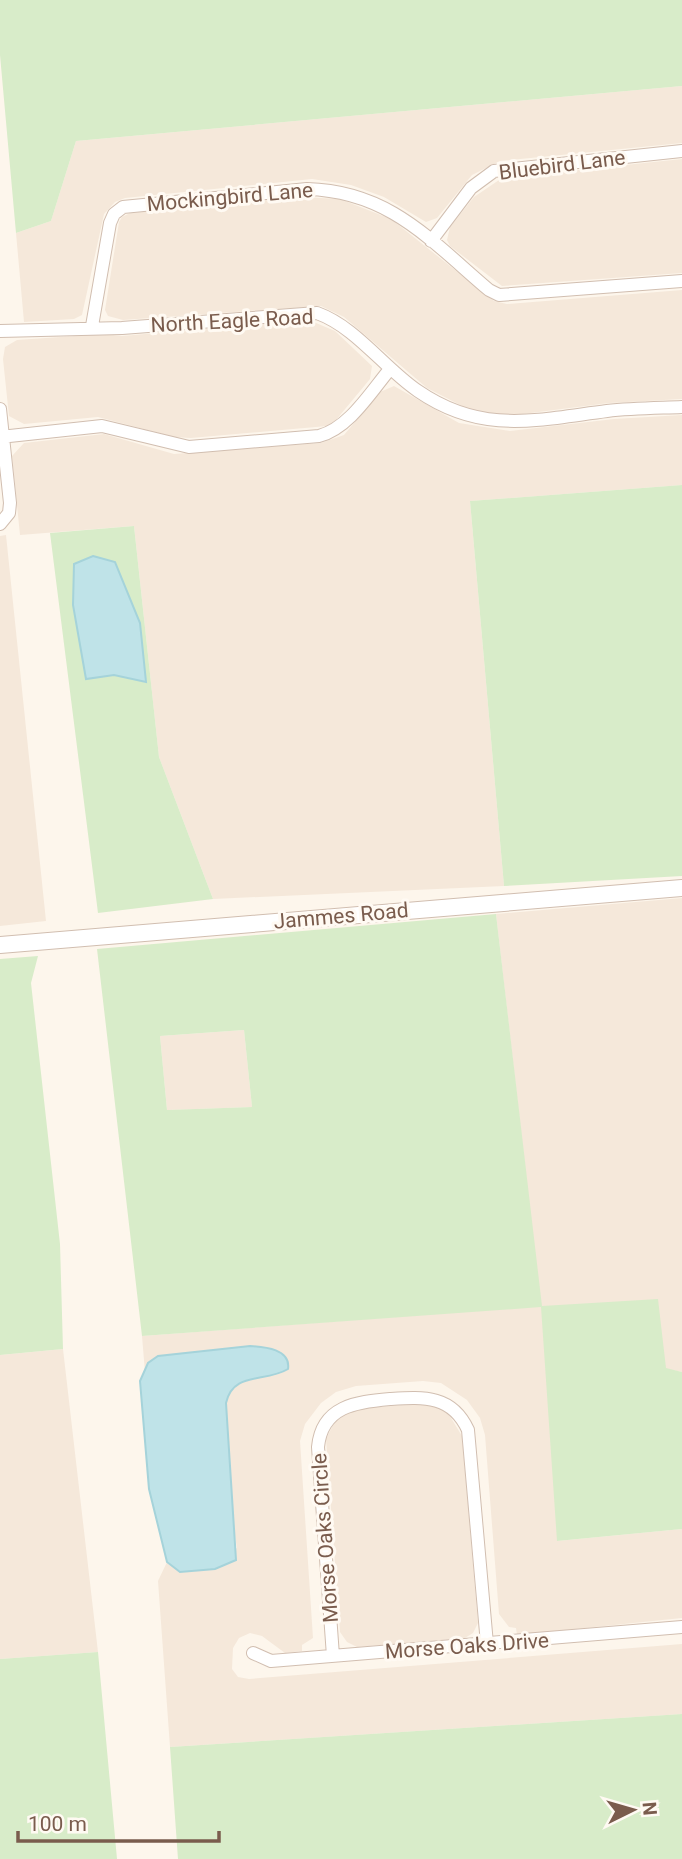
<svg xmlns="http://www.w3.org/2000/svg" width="682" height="1859" font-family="Roboto,sans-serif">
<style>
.residential{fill:#f5e8da}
.green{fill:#d8ecc9;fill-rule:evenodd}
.water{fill:#bfe3e8;stroke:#a5d3da;stroke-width:2}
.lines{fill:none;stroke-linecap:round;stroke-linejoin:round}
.minor-casing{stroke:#d1beb0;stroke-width:14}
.tertiary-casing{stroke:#d1beb0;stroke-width:18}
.minor{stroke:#fff;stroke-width:12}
.tertiary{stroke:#fff;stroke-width:16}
.labels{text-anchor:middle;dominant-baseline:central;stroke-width:6;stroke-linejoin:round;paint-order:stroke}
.street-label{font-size:21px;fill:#7a5c4d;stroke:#fffaf3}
</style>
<rect width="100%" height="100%" fill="#fdf6ec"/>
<path class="residential" d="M682,86V143L500,161L472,175L437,218L426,222L384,197L351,185L312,179L125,198L115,202L104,214L82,315L74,319L24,322L16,233L51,221L76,141Z
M682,159V273L502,286L450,246L447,240L450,227L474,197L502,178Z
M302,197L340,199L391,219L494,301L507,304L682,290V399L609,403L515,415L484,413L468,409L427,388L344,317L321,306L123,320L108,316L105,310L119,222L122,217L130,213Z
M309,320L335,331L372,366L370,379L336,420L327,426L191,438L174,437L98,417L24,424L9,416L3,359L5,347L17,340L104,334L122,336Z
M394,386L459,423L510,431L614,419L682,415V485L470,501L504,886L213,899L159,757L134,526L20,535L12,456L24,443L104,434L174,454L321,443L344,435L380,392Z
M6,535L46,921L0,926V536Z
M682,898V1372L666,1369L557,1541L682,1529V1618L517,1635L516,1628L509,1627L499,1614L485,1435L480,1418L467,1400L441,1383L423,1381L356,1386L336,1392L321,1403L305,1424L300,1441L313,1638L302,1645V1651L285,1653L262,1636L250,1633L239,1638L233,1648L232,1669L238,1677L249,1679L682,1644V1714L170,1747L158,1581L167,1562L181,1572L237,1548L233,1524L226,1403L228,1391L242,1380L281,1373L250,1346L148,1363L145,1372L142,1336L541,1306L496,914Z
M244,1030L252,1107L167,1110L160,1036Z
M63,1349L98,1652L0,1659V1355Z
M423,1403L438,1407L448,1413L462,1436L478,1623L473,1633L465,1638L357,1647L347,1642L340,1632L326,1439L334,1423L345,1414L357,1409Z"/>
<path class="green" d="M0,0H682V86L76,141L51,221L16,233L0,55Z
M682,485V876L504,886L470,501Z
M134,526L159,757L213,899L98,913L50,533ZM93,556L145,682L114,675L86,679L73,605L74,565Z
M496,914L542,1306L658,1299L666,1368L682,1372V1529L557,1541L541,1307L142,1336L97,949ZM244,1030L252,1107L167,1110L160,1036Z
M38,956L31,983L60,1244L63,1349L0,1355V959Z
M98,1652L117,1859H0V1659Z
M682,1714V1859H178L170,1747Z"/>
<path class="water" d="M93,556L115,562L140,623L146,682L114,675L86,679L73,605L74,564Z
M250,1346C265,1347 291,1349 288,1369C265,1383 233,1371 226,1403L236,1560L215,1569L180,1572L167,1562L149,1489L140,1381L148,1363L158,1356Z"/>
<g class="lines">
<defs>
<path id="minor" d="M431,241L471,188L494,171L682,151
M92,326L110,223L114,214L123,207L307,189C389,191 430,240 489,290L499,295L682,281
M0,331L122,328L317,313C356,327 384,368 418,391C482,435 536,420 607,411C632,408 657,408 682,407
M0,409L10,503L9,513L0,524
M0,437L102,426L189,447L319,436C349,428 370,393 390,369
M253,1653L271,1661L682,1627
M333,1656L318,1447C322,1406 356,1402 390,1399C424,1397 452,1395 468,1430L487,1644"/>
<path id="tertiary" d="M0,945L682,888"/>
</defs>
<use href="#minor" class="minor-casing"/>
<use href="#tertiary" class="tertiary-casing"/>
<use href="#minor" class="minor"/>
<use href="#tertiary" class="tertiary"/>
</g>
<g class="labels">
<g class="street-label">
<text transform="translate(562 165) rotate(-7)">Bluebird Lane</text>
<text transform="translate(230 197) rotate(-5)">Mockingbird Lane</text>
<text transform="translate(232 321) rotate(-3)">North Eagle Road</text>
<text transform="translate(341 916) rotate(-5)">Jammes Road</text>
<text transform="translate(325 1538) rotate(-94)">Morse Oaks Circle</text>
<text transform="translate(467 1646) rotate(-4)">Morse Oaks Drive</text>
</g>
</g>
<g transform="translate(633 1810) rotate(85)" stroke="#fffaf3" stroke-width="5" paint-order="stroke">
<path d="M0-5L12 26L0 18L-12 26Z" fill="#7a5c4d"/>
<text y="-10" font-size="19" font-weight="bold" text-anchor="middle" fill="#7a5c4d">N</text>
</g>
<path d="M18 1831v10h201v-10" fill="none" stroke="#7a5c4d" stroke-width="3.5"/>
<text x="28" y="1831" font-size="21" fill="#7a5c4d" stroke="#fffaf3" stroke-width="5" paint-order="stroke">100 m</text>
</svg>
